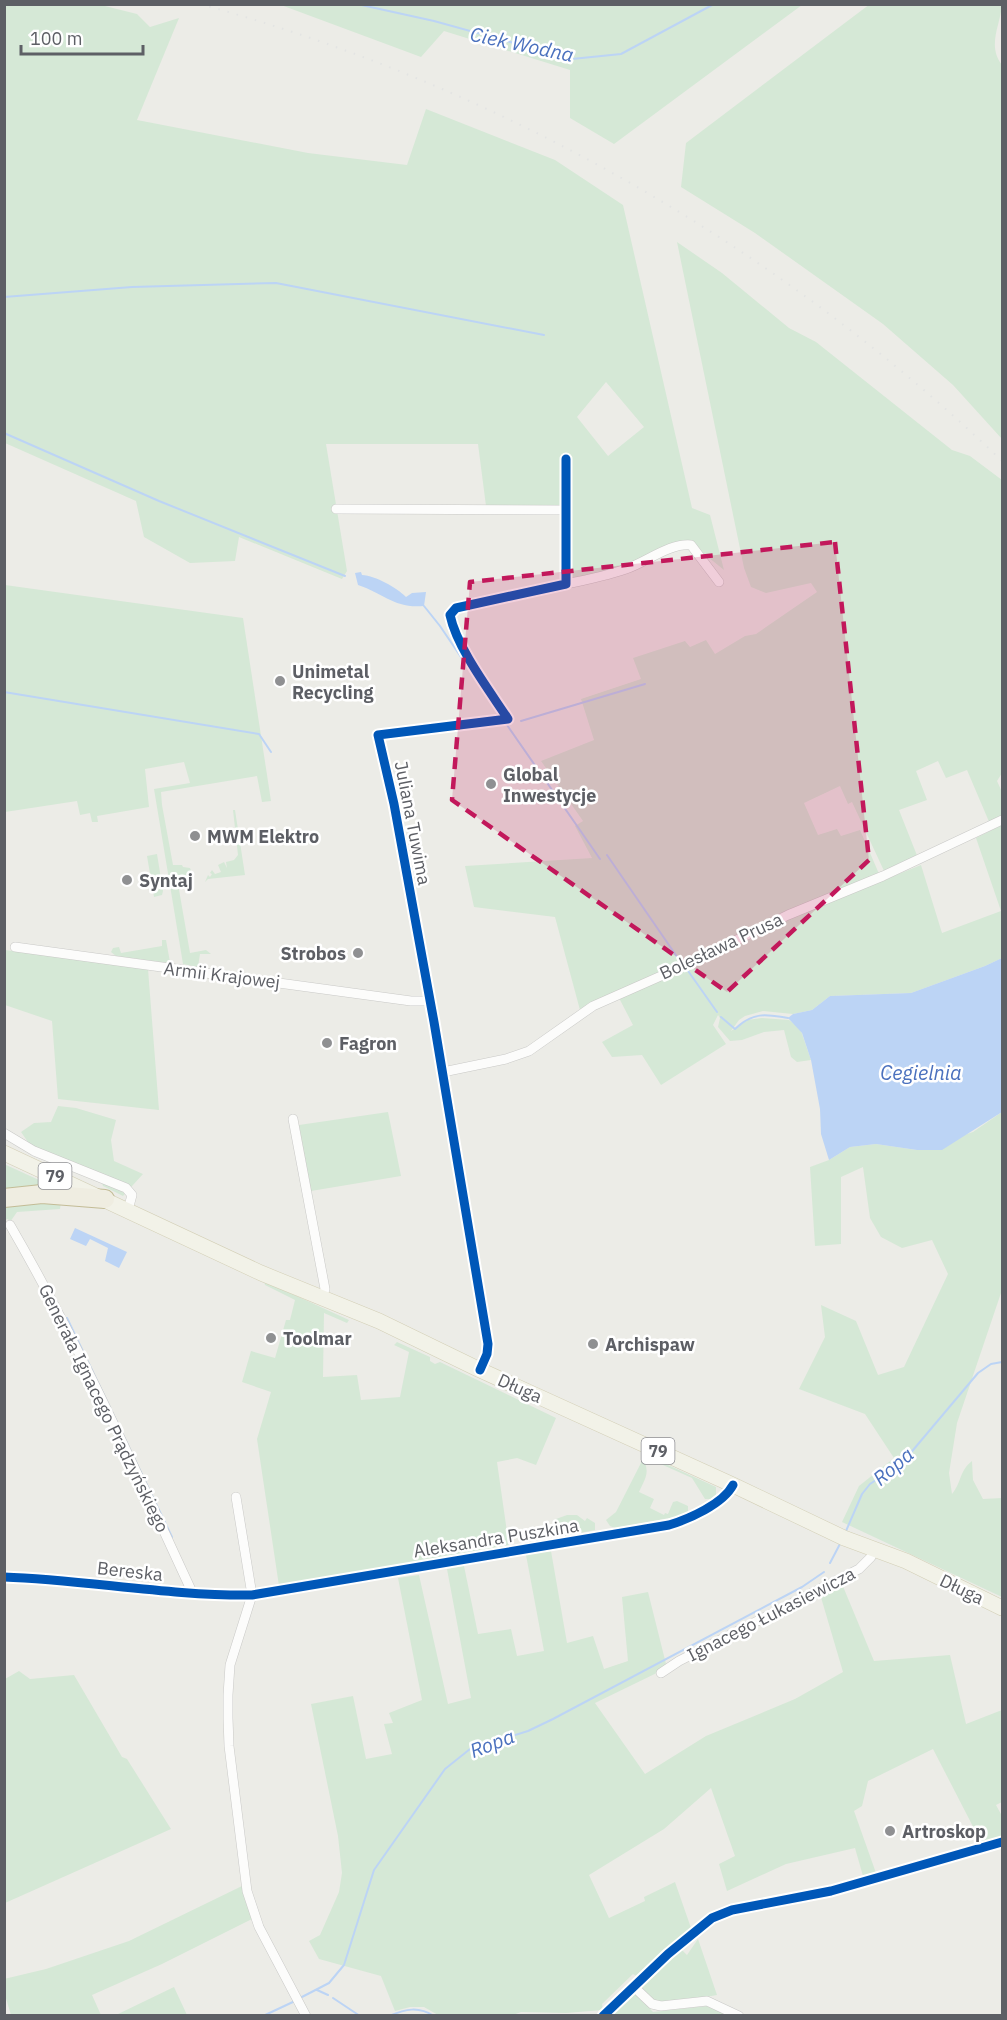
<svg xmlns="http://www.w3.org/2000/svg" width="1007" height="2020" font-family="'IBM Plex Sans',sans-serif">
<style>
.green{fill:#d5e8d6;fill-rule:evenodd}
.water{fill:#bcd4f5}
.lines{fill:none;stroke-linecap:round;stroke-linejoin:round}
.stream{stroke:#bcd4f5;stroke-width:2}
.minor-casing{stroke:#c9c9c7;stroke-width:10}
.primary-casing{stroke:#d3cfb6;stroke-width:16}
.motorway-casing{stroke:#c3bc96;stroke-width:20}
.minor{stroke:#fcfcfb;stroke-width:9}
.primary{stroke:#f2f2e8;stroke-width:15}
.motorway{stroke:#efede1;stroke-width:18}
.rail{stroke:#e3e4e3;stroke-width:2;stroke-dasharray:1.5 8;stroke-linecap:butt}
.cycleway-casing{stroke:#fff;stroke-width:13}
.cycleway{stroke:#0057b8;stroke-width:9}
.marked{fill:#c2185b;fill-opacity:0.2;stroke:#c2185b;stroke-width:4.5;stroke-dasharray:12 8;stroke-linejoin:round}
.poi-dot{fill:#8f9092;stroke:#fff;stroke-width:2}
.labels{text-anchor:middle;dominant-baseline:central;stroke-width:5;stroke-linejoin:round;paint-order:stroke}
.shield{fill:#fff;stroke:#8e8f93;stroke-width:1.5}
.shield-label{font-size:16px;font-weight:bold;fill:#5d5f65}
.poi-label{font-size:18px;font-weight:bold;fill:#5d5f65;stroke:#fff;text-anchor:start}
.street-label{font-size:18px;fill:#5d5f65;stroke:#fff}
.water-label{font-size:20px;font-style:italic;fill:#4b71be;stroke:#fff}
</style>
<rect width="100%" height="100%" fill="#ecece7"/>
<path class="green" d="M870,4L1002,5C1000,26 987,46 1002,65V439L953,385L883,324L755,233L681,187L686,143Z
M5,5H101L137,14L150,27L179,18L137,120L308,153L407,165L426,109L555,160L623,205L692,508L710,515L724,570L703,553L693,541L680,542L629,565L570,580L569,508L486,506L478,444H326L347,571L342,579L239,537L235,561L190,563L144,537L136,501L5,443ZM606,382L644,427L608,456L577,417Z
M281,5L802,4V5L614,144L570,118V70L444,31L421,57Z
M677,242L722,273L789,328L816,342L952,450L970,456L1002,480V773L997,781L1002,792V817L990,824L967,770L946,778L938,761L916,771L927,800L899,810L918,858L885,873L852,802L848,804L840,786L804,803L818,835L837,829L841,836L860,830L880,876L812,909L921,865L942,933L1001,911L976,838L1002,825V958L985,966L911,993L830,996L812,1010L793,1014L763,1011L745,1016L739,1020L731,1031L747,1020L762,1018L789,1020L800,1028L811,1060L797,1062L791,1057L784,1030L764,1032L742,1040L730,1041L718,1027L720,1018L718,1015L713,1025L726,1044L661,1085L642,1055L612,1057L602,1042L633,1025L619,998L580,1010L555,917L474,907L465,866L592,858L575,826L583,821L541,761L594,740L581,699L641,679L633,658L685,641L690,647L706,640L715,654L745,636L756,634L817,592L811,583L766,593L751,587L744,568Z
M5,585L243,618L271,801L262,802L257,776L161,792L162,805L173,865H182L183,867L190,868L194,879L178,884L190,953L206,950L211,954H200L198,967L183,964L154,789L190,783L184,762L145,769L149,807L97,816L98,822H92L90,813L80,815L77,801L5,812Z
M233,810H235L245,875L208,879L205,882L208,875L210,877L212,874L210,873L212,870L215,874L221,872L218,865L224,862L227,868L226,862L234,860L238,855Z
M157,854L163,891L162,895L154,897L147,856Z
M162,940H166L170,962L168,963L116,956L111,952L113,948L119,947L121,953L162,946Z
M5,950L148,969L159,1110L58,1099L52,1021L5,1005Z
M58,1106L76,1108L116,1120L111,1140L114,1161L143,1174L123,1196L103,1186L98,1173L30,1145L21,1132L34,1123L51,1122Z
M388,1112L401,1176L311,1191L299,1125Z
M1002,1112V1290L957,1423L949,1473L952,1494C962,1482 959,1471 972,1461L973,1480L983,1499L1002,1498V1597L842,1522L859,1486L894,1458L865,1414L799,1389L825,1337L821,1305L856,1321L878,1375L904,1367L948,1274L932,1240L902,1248L881,1237L870,1218L863,1167L841,1177V1244L815,1246L810,1167L829,1160L850,1147L876,1144L917,1150L973,1132Z
M4,1164L63,1191L5,1193Z
M4,1202H61L60,1209L17,1212L10,1222L8,1219L5,1220Z
M264,1281L349,1320L347,1323L324,1313L323,1377L357,1375L361,1400L400,1397L409,1352L394,1345L397,1342L430,1357V1361L435,1364L440,1362L556,1418L536,1465L517,1458L497,1462L509,1546L279,1586L257,1439L271,1392L242,1382L251,1351L275,1358L286,1320H290L295,1300L265,1285Z
M643,1459C651,1473 644,1480 639,1492L654,1499L650,1508L664,1515L665,1513L668,1514L673,1502L677,1501L688,1506V1512L675,1517L615,1528L610,1526L606,1520L616,1512Z
M655,1459L716,1487V1495L711,1499H705L692,1478L654,1461Z
M567,1515H577L585,1521L587,1518L595,1523V1530L565,1536L561,1534L556,1519Z
M551,1551L567,1643L593,1636L604,1669L628,1661L622,1597L648,1592L667,1668L595,1703L645,1774L706,1736L795,1699L843,1672L820,1594L842,1584L874,1661L950,1655L966,1724L1002,1710V1802L996,1805L1002,1816V1839L982,1844L933,1749L868,1781L862,1806L854,1811L876,1873L863,1876L855,1848L786,1864L727,1891L719,1864L735,1856L711,1788L664,1829L589,1875L609,1918L645,1901L644,1897L675,1882L691,1928L638,1977L633,1974L602,2004L603,2010L566,2013L521,2012L510,2016L438,2015L424,2007H410L395,2011L381,1976L319,1959L309,1941L320,1935L339,1892L342,1873L338,1836L311,1704L353,1696L366,1759L392,1754L384,1724L393,1723L389,1713L422,1700L398,1578L419,1575L448,1704L471,1698L447,1569L464,1566L478,1634L511,1629L517,1656L544,1651L526,1555Z
M19,1671L30,1679L74,1675L122,1757L127,1759L171,1829L5,1903V1679Z
M242,1886L252,1919L162,1964L92,1995L101,2015H11L5,1995L4,1979L46,1969L129,1941Z
M698,1939L717,1995L670,2003L653,2001L640,1987L681,1949L687,1955Z
M174,1987L187,2015H116Z
M634,1992L653,2012L707,2006L726,2015L612,2016Z"/>
<path class="water" d="M361,572L362,575C376,576 396,587 406,597L412,593L426,592L424,606C395,609 383,593 358,585L355,573Z
M1002,958V1112L942,1150H917L876,1144L850,1147L829,1160L821,1134L820,1109L811,1060L802,1033L788,1018L793,1014L812,1010L830,996L911,993L985,966Z
M75,1228L127,1252L119,1268L105,1261L108,1248L90,1239L86,1246L70,1239Z"/>
<g class="lines">
<path class="stream" d="M357,4L434,21L572,59L621,54L714,4
M4,297L132,287L276,283L544,335
M4,433L159,501L345,576
M424,606L440,626L484,691
M4,692L259,734L271,752
M521,721L645,684
M507,725L600,859
M607,855L682,964
M686,968L717,1012
M721,1017L735,1029C753,1012 765,1014 788,1018
M67,1318L172,1537
M846,1531L862,1494L870,1484L903,1462L978,1373L991,1364L1002,1362
M830,1563L841,1542
M317,1990L328,1995
M300,1998L329,1983L344,1965L374,1870L445,1769L470,1749L528,1731L553,1719L802,1587L824,1572
M333,1998L360,2016
M263,2016L295,2001
M389,2016C406,2009 418,2006 434,2016"/>
<defs>
<path id="minor" d="M336,509L565,510
M566,584C586,580 606,576 626,569C647,562 669,543 691,545L719,582
M15,947L411,1001H430
M443,1072L506,1059L529,1051L593,1006L679,968L788,915L883,876L1002,820
M293,1119L325,1289L322,1298
M4,1133L34,1151L126,1188L132,1195L128,1210
M10,1225C79,1344 135,1469 193,1594
M480,1370L487,1354L488,1344L434,1022L394,804L378,735L508,719C489,690 457,648 450,615L456,608L566,584V459
M236,1497L252,1595L230,1665L228,1695V1718L229,1746L247,1891L259,1927L306,2016
M4,1577C87,1580 169,1596 252,1595L669,1525C689,1519 723,1504 733,1485
M661,1673L679,1661L859,1569L871,1557L874,1549
M633,1986L652,2004L661,2006L707,2001L739,2016
M603,2016L668,1954L712,1918L732,1910L831,1891L1002,1842"/>
<path id="primary" d="M4,1153L261,1273L379,1321L480,1370L733,1485L844,1538L906,1561L1002,1608"/>
<path id="motorway" d="M4,1198L42,1194L105,1199"/>
</defs>
<use href="#minor" class="minor-casing"/>
<use href="#primary" class="primary-casing"/>
<use href="#motorway" class="motorway-casing"/>
<use href="#minor" class="minor"/>
<use href="#primary" class="primary"/>
<use href="#motorway" class="motorway"/>
<path class="rail" d="M200,4C500,86 778,246 1002,461"/>
<defs>
<path id="cycleway" d="M480,1370L487,1354L488,1344L434,1022L394,804L378,735L508,719C489,690 457,648 450,615L456,608L566,584V459
M4,1577C87,1580 169,1596 252,1595L669,1525C689,1519 723,1504 733,1485
M603,2016L668,1954L712,1918L732,1910L831,1891L1002,1842"/>
</defs>
<use href="#cycleway" class="cycleway-casing"/>
<use href="#cycleway" class="cycleway"/>
</g>
<path class="marked" d="M835,542L869,860L727,992L452,800L470,582Z"/>
<g class="poi-dot">
<circle cx="280" cy="681" r="6"/>
<circle cx="491" cy="784" r="6"/>
<circle cx="195" cy="836" r="6"/>
<circle cx="127" cy="880" r="6"/>
<circle cx="358" cy="953" r="6"/>
<circle cx="327" cy="1043" r="6"/>
<circle cx="271" cy="1338" r="6"/>
<circle cx="593" cy="1344" r="6"/>
<circle cx="890" cy="1831" r="6"/>
</g>
<g class="labels">
<g class="shield">
<rect x="38.5" y="1163" width="33" height="26" rx="4.5"/>
<rect x="641.5" y="1438" width="33" height="26" rx="4.5"/>
</g>
<g class="shield-label">
<text x="55" y="1176">79</text>
<text x="658" y="1451">79</text>
</g>
<g class="poi-label">
<text x="292" y="671">Unimetal<tspan x="292" dy="21">Recycling</tspan></text>
<text x="503" y="774">Global<tspan x="503" dy="21">Inwestycje</tspan></text>
<text x="207" y="836">MWM Elektro</text>
<text x="139" y="880">Syntaj</text>
<text x="346" y="953" text-anchor="end">Strobos</text>
<text x="339" y="1043">Fagron</text>
<text x="283" y="1338">Toolmar</text>
<text x="605" y="1344">Archispaw</text>
<text x="902" y="1831">Artroskop</text>
</g>
<g class="street-label">
<text transform="translate(413 823) rotate(79)">Juliana Tuwima</text>
<text transform="translate(721 946) rotate(-25)">Bolesława Prusa</text>
<text transform="translate(222 975) rotate(7)">Armii Krajowej</text>
<text transform="translate(520 1388) rotate(24)">Długa</text>
<text transform="translate(104 1408) rotate(64)">Generała Ignacego Prądzyńskiego</text>
<text transform="translate(496 1538) rotate(-9)">Aleksandra Puszkina</text>
<text transform="translate(130 1571) rotate(6)">Bereska</text>
<text transform="translate(962 1589) rotate(26)">Długa</text>
<text transform="translate(771 1614) rotate(-27)">Ignacego Łukasiewicza</text>
</g>
<g class="water-label">
<text transform="translate(522 44) rotate(12)">Ciek Wodna</text>
<text x="921" y="1072">Cegielnia</text>
<text transform="translate(893 1466) rotate(-41)">Ropa</text>
<text transform="translate(492 1743) rotate(-21)">Ropa</text>
</g>
</g>
<rect width="1007" height="2020" fill="none" stroke="#5d5f65" stroke-width="12"/>
<path d="M21 45v9h122v-9" fill="none" stroke="#5d5f65" stroke-width="3"/>
<text x="30" y="45" font-size="18" fill="#5d5f65" stroke="#ffffff" stroke-width="4.5" paint-order="stroke">100 m</text>
</svg>
